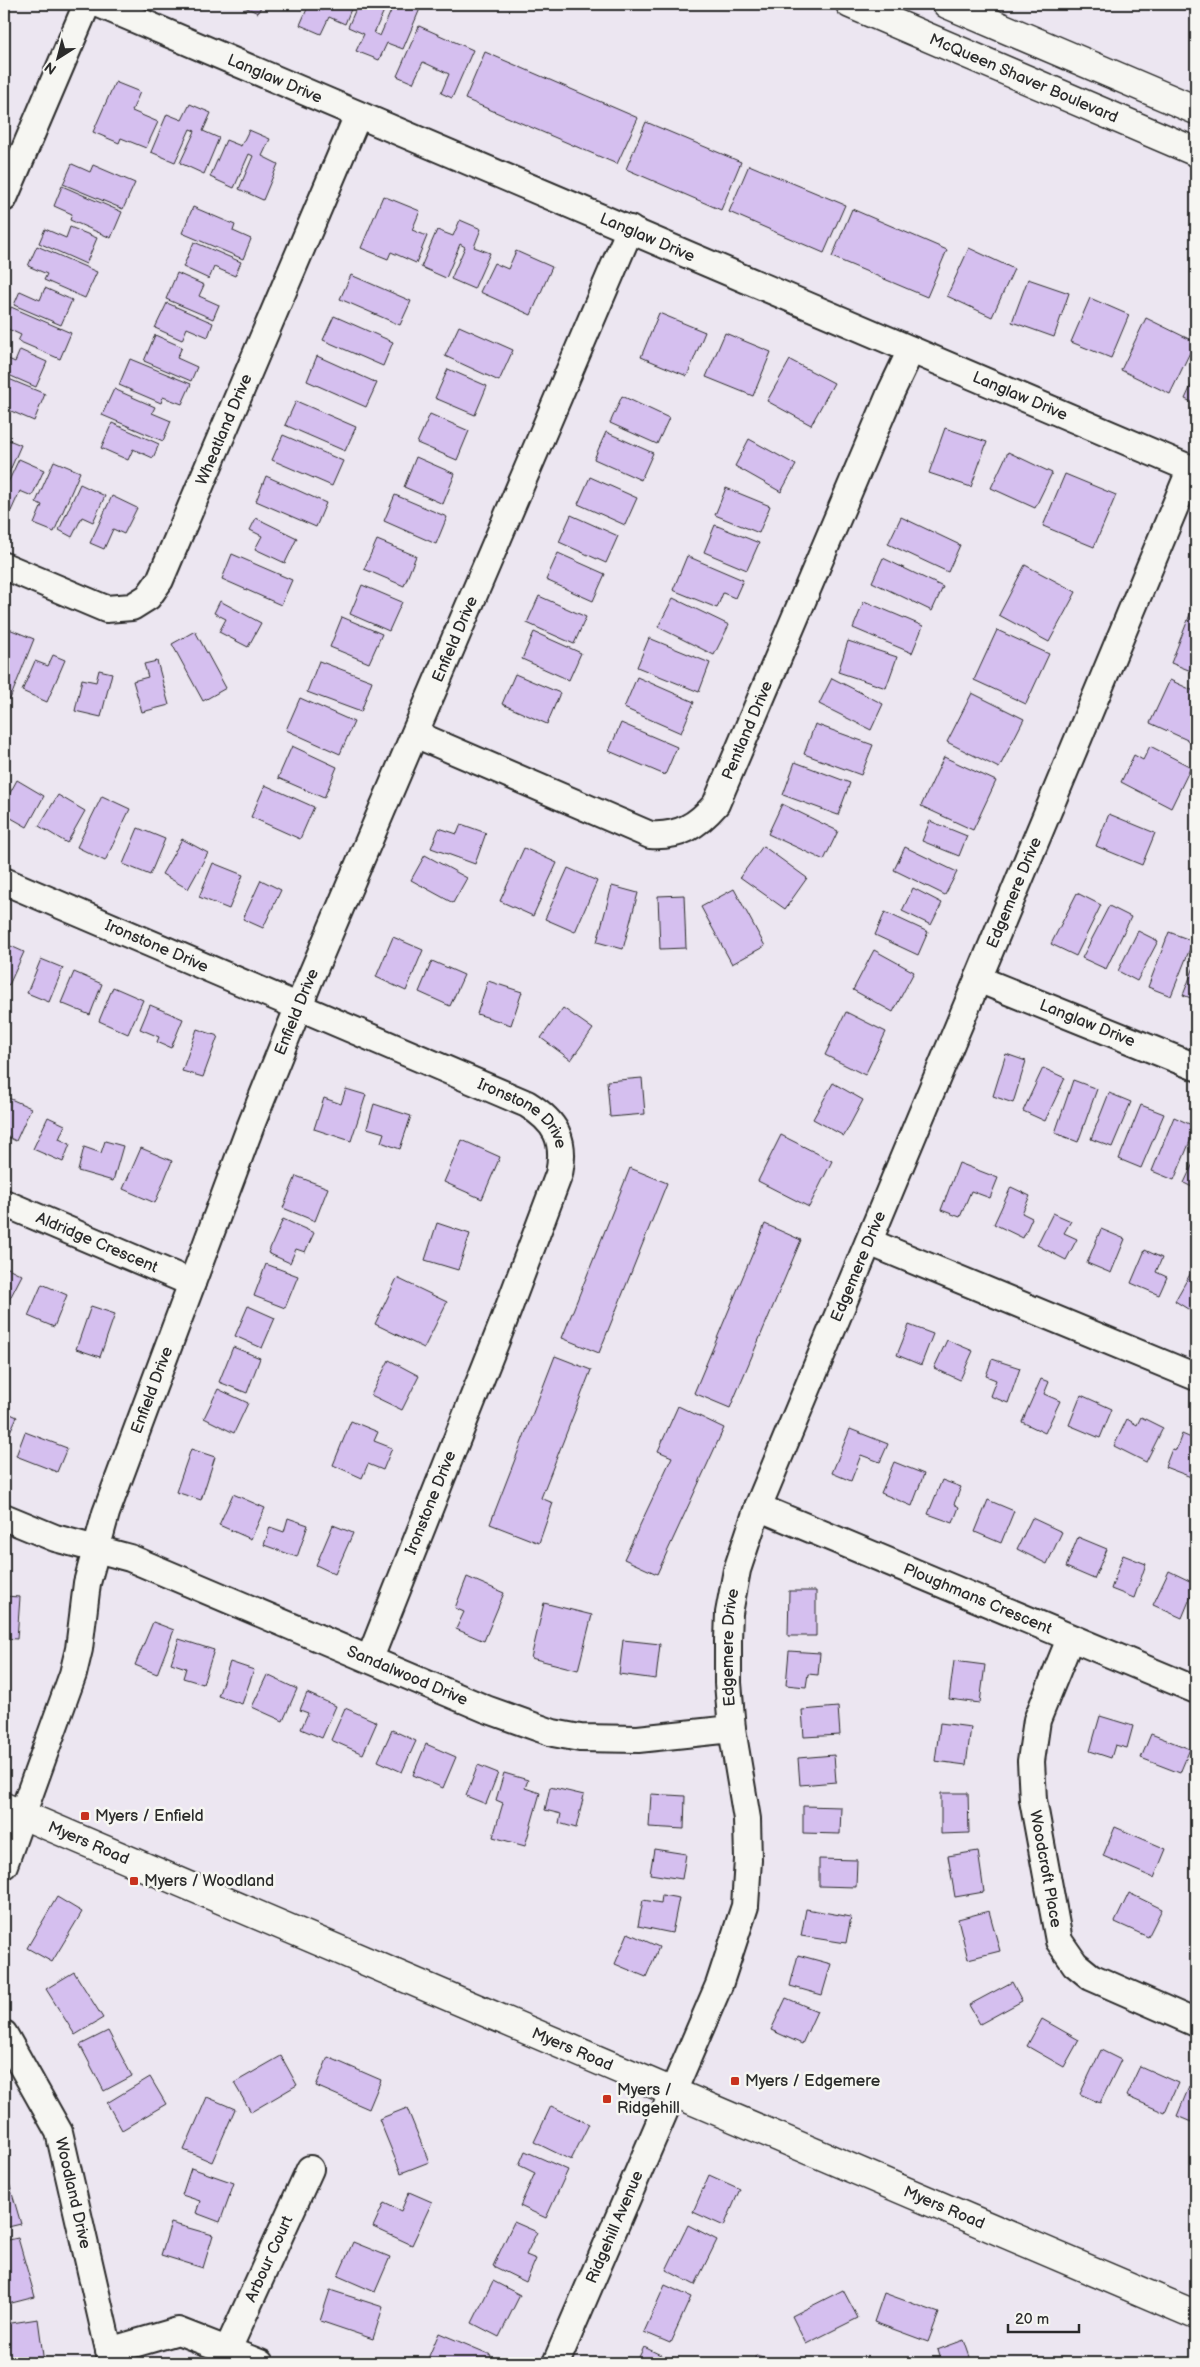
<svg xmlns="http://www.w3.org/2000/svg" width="1200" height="2367" font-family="'Balsamiq Sans',sans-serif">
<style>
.building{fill:#d5bfef;stroke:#2b2b2b}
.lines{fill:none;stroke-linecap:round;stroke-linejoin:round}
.street-casing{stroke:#2b2b2b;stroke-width:30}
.secondary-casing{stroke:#2b2b2b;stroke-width:31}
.primary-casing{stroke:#2b2b2b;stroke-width:31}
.street{stroke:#f6f6f2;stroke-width:26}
.secondary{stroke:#f6f6f2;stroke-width:28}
.primary{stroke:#f6f6f2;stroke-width:28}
.poi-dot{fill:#c8321e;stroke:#f6f6f2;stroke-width:2}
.labels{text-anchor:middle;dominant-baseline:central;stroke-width:5;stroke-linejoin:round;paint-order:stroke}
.street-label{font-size:16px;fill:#2b2b2b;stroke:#f6f6f2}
.poi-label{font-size:16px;fill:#2b2b2b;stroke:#f6f6f2;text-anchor:start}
</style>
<rect width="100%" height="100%" fill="#ece6f1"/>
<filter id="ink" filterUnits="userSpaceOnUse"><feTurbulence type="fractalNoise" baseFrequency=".02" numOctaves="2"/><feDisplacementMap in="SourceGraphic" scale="10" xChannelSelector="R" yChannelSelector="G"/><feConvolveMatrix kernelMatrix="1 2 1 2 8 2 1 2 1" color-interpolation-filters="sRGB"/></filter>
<g filter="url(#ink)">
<path class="building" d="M238,4H262L258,13Z
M296,4H320L318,8L323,10L326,4H353L345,24L329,17L321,34L300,25L307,9Z
M358,4H387L374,33L380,36L394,4H422L403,49L387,43L379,60L356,51L364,34L348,27Z
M419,26L473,50L452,98L441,93L449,74L423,62L413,83L397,76Z
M485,52L638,118L617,164L465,99Z
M115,82L140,92L132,111L158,122L146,148L121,138L119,143L93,132Z
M190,104L211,113L203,131L219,138L204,174L180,163L195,131L190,129L175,162L151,152L167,114L182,120Z
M646,122L741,162L721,210L626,169Z
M249,130L270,139L262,156L278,164L263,200L239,189L253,156L249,154L234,188L210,177L226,140L241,146Z
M72,164L90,172L93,165L135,183L123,209L63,184Z
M749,165L845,205L824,253L729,212Z
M62,186L122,212L111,238L70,220L72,214L54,206Z
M383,196L420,211L412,230L427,236L416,263L391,252L388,259L361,248Z
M193,207L235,225L233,231L251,239L243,259L182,233Z
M852,209L947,250L927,297L832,257Z
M460,220L481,229L474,247L490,253L474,289L451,279L465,247L460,244L446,278L421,267L437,230L453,236Z
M70,227L97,238L86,264L39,243L45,229L66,238Z
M194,242L241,262L235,276L214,267L209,279L183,267Z
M37,246L97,272L85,298L44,280L47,274L28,266Z
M969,248L1014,269L992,317L947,296Z
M516,251L552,267L531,315L480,292L494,263L508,269Z
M177,273L204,285L199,296L219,305L213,319L166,299Z
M351,275L411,301L400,325L340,299Z
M1028,279L1069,293L1054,337L1012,322Z
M45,288L72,300L61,325L14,305L20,291L40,300Z
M1090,298L1129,315L1111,358L1071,342Z
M167,303L213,323L208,337L187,328L182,340L155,328Z
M11,307L71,333L60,359L18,341L21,335L4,327Z
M659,313L705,332L687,376L641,357Z
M334,316L393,342L383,366L323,340Z
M1146,318L1195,342L1170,394L1121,370Z
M459,326L513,350L499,381L445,356Z
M725,333L771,352L753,396L706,377Z
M155,335L182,347L177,358L197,367L191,381L144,361Z
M20,350L47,362L36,387L4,373V357L15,362Z
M317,356L377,383L366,407L307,381Z
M130,359L191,384L182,404L163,397L161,403L119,385Z
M790,360L834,383L811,425L767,401Z
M448,369L487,386L475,415L435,398Z
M1196,375V404L1185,399Z
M4,377L45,394L34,421L4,408Z
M114,389L155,407L152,413L171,421L163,441L102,415Z
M622,396L669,418L657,444L610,423Z
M296,401L356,427L345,451L285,425Z
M430,414L469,431L457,460L417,443Z
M112,423L159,444L153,458L133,449L128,460L101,448Z
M945,428L987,442L971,487L929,473Z
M606,432L653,453L641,480L594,459Z
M283,435L343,461L332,486L272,460Z
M4,438L21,445L4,484Z
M749,439L796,465L781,492L735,466Z
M1008,452L1052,473L1035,508L991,488Z
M416,457L455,474L443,504L404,487Z
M19,459L44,470L32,496L20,491L11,511L4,508V491Z
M54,461L80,472L54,532L34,524L42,505L36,502Z
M1065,474L1116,495L1094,547L1043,526Z
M266,476L326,503L316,527L256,501Z
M590,477L637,498L625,525L578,504Z
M80,484L105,496L93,522L82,517L72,537L59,530Z
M726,488L770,506L759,533L715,515Z
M395,495L447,517L436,544L384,521Z
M112,496L137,508L124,534L113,529L104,549L90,543Z
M571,515L618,536L606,563L559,542Z
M901,517L960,545L948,572L888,544Z
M256,518L297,538L285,563L255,549L262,536L250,530Z
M715,525L759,543L747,570L704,552Z
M377,540L416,556L404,586L364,569Z
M558,553L605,574L593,601L546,580Z
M232,554L292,580L281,605L222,579Z
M687,556L743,580L735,598L723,593L717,608L673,590Z
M883,558L943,587L932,611L872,582Z
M1025,565L1076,592L1049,642L999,615Z
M362,585L402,602L389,631L350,614Z
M539,596L586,617L574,644L527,623Z
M673,598L729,625L714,655L658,627Z
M220,601L261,623L248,647L219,632L226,619L214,613Z
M864,601L923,626L912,653L853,628Z
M1191,612L1196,614V673L1171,663Z
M342,617L382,634L369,663L330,647Z
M9,629L34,639L10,699L4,697V642Z
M997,630L1049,654L1026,704L974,680Z
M195,631L226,688L203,701L172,644Z
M534,632L581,653L569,680L522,659Z
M649,638L710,663L699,692L637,667Z
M848,641L897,657L886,688L838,672Z
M53,655L65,660L47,702L22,691L35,661L48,666Z
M157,661L169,705L142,712L133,681L148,677L144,664Z
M319,661L372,681L361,712L307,692Z
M99,670L112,673L101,717L75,711L82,679L96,682Z
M515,674L560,693L547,724L502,704Z
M637,677L694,702L681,733L624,708Z
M832,678L883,704L871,730L819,704Z
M1170,680L1196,692V744L1150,723Z
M972,693L1024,719L999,768L947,742Z
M300,698L354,722L340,754L286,730Z
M621,723L677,747L665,775L609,751Z
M815,724L873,745L861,775L804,754Z
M292,746L337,767L324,798L278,778Z
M1150,746L1191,767L1171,808L1121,782L1134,755L1143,760Z
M944,757L996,781L973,830L921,806Z
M795,762L850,783L838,815L783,795Z
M17,780L44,796L27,827L4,814V804Z
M265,785L314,807L300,839L251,817Z
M58,795L85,811L67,843L39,826Z
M102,796L130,809L105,861L77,847Z
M782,804L838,831L824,860L768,834Z
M1109,814L1155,833L1142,865L1096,846Z
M930,821L967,836L959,856L922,841Z
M461,824L486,833L475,864L431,848L439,828L457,834Z
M138,828L165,839L150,875L123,864Z
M182,839L208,853L188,889L162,874Z
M763,846L807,878L785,909L740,877Z
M905,847L957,872L945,895L894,870Z
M524,848L557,863L533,916L500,901Z
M425,855L467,878L453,903L411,880Z
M213,863L243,875L229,909L199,897Z
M568,868L597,881L575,932L545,919Z
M261,880L281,890L263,928L243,919Z
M612,886L638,893L623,949L597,942Z
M913,888L942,903L931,925L902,911Z
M734,889L765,946L732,964L701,907Z
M1077,893L1101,905L1076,956L1051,944Z
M684,895L686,948L660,949L658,896Z
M1109,906L1131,917L1106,969L1082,958Z
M885,912L928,932L918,955L875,935Z
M1138,931L1158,941L1137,981L1118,971Z
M1169,932L1193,941L1171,996L1148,987Z
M393,937L423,950L406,991L376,977Z
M4,943L24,952L9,985L4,982Z
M874,950L914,972L893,1012L853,990Z
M41,959L63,968L49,1002L27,993Z
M432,961L464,975L450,1006L419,992Z
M1196,962V1000L1183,995Z
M74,972L102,984L90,1015L61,1003Z
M488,981L522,992L511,1025L477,1014Z
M113,987L143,1000L128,1034L99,1021Z
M150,1005L183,1019L171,1048L157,1042L159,1037L140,1029Z
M563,1008L593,1029L571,1060L541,1038Z
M846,1012L886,1032L865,1075L825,1055Z
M197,1029L218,1036L203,1077L182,1071Z
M1006,1054L1026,1061L1013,1103L993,1096Z
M1043,1068L1065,1078L1045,1121L1023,1111Z
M642,1078L645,1114L610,1117L607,1081Z
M1073,1080L1097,1089L1078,1142L1055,1133Z
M833,1083L863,1100L844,1136L813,1119Z
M346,1089L366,1095L351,1141L314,1129L324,1098L341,1104Z
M1109,1093L1131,1102L1112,1147L1091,1139Z
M4,1096L31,1108L16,1141L4,1135Z
M374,1104L411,1116L400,1149L381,1142L384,1133L367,1128Z
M1141,1105L1164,1114L1141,1168L1119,1159Z
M48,1117L65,1125L59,1139L70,1144L63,1162L33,1149Z
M1174,1117L1196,1127L1174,1180L1152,1171Z
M781,1135L832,1161L809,1207L758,1181Z
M462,1140L500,1157L482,1199L444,1182Z
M105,1141L123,1146L113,1181L78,1171L84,1147L101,1153Z
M141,1148L172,1161L155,1203L123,1189Z
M1196,1157V1189L1184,1183Z
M959,1163L998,1178L990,1198L971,1191L960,1217L941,1210Z
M630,1168L667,1183L599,1353L562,1338Z
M296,1176L328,1188L315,1221L283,1208Z
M1011,1187L1030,1196L1022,1213L1032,1218L1023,1238L994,1224Z
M1053,1213L1071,1221L1064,1233L1077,1239L1066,1260L1037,1245Z
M283,1219L314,1233L305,1252L296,1249L290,1263L268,1253Z
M437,1223L470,1234L458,1270L425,1260Z
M765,1224L801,1240L730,1408L694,1393Z
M1101,1229L1125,1239L1111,1273L1087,1263Z
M1145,1250L1162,1258L1156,1272L1167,1277L1159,1295L1131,1283Z
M266,1264L298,1276L285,1308L254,1296Z
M4,1266L22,1275L6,1306L4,1305Z
M1193,1269L1196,1271V1314L1175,1301Z
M397,1278L447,1302L424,1348L375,1324Z
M42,1284L67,1295L54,1327L28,1316Z
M91,1306L115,1314L100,1357L76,1349Z
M248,1306L275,1318L262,1348L235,1336Z
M909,1325L933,1334L921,1365L897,1355Z
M947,1340L973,1351L960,1380L934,1368Z
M233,1347L260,1358L247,1393L219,1382Z
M555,1356L591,1370L541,1498L553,1503L539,1543L490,1524Z
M992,1359L1020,1368L1008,1403L990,1396L996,1380L986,1376Z
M389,1360L419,1376L402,1410L371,1395Z
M1041,1379L1049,1382L1044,1394L1060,1401L1045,1433L1022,1422Z
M218,1389L248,1403L234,1433L204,1418Z
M1081,1395L1112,1409L1100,1438L1069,1425Z
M678,1406L724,1428L657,1574L624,1559L672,1457L658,1451Z
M4,1411L17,1417L4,1444Z
M1141,1417L1163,1428L1146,1462L1114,1446L1127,1419L1137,1425Z
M351,1421L378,1432L374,1441L392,1448L383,1470L368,1464L362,1478L333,1465Z
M850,1429L888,1444L880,1462L861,1455L851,1481L832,1473Z
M25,1432L67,1448L57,1472L16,1456Z
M1182,1434L1196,1440V1464L1191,1477L1165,1467L1172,1449L1176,1450Z
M191,1449L215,1457L201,1500L176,1492Z
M894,1462L924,1474L912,1506L881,1493Z
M942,1480L961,1487L954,1504L959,1507L953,1523L928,1514Z
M233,1494L265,1508L251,1539L219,1525Z
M988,1500L1014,1511L1001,1543L975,1532Z
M288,1518L308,1525L297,1557L264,1545L270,1527L284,1532Z
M1032,1518L1062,1532L1047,1564L1017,1549Z
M333,1525L353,1533L335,1574L316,1565Z
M1078,1537L1107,1549L1094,1579L1066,1567Z
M1123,1555L1146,1564L1134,1598L1111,1589Z
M1169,1571L1196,1584L1182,1618L1153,1605Z
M467,1577L504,1593L484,1641L456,1629L464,1612L455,1608Z
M789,1591H816V1636H788Z
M4,1596L20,1597L17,1639L4,1638Z
M544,1603L592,1615L578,1670L531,1658Z
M153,1622L174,1630L157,1674L135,1665Z
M179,1639L214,1650L203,1684L183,1678L186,1668L171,1663Z
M623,1640L660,1644L656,1679L619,1674Z
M789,1651L820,1653L818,1675L808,1674L806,1687L786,1685Z
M954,1661L985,1665L980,1703L949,1699Z
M230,1662L254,1670L242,1704L218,1696Z
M267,1675L297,1689L283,1721L252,1707Z
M307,1693L336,1706L322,1738L301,1729L308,1713L300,1710Z
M838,1707L840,1735L804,1737L802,1710Z
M345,1708L377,1722L363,1754L331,1740Z
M1100,1716L1133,1726L1127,1748L1115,1745L1111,1758L1090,1751Z
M940,1723L971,1727L966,1765L935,1761Z
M392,1730L416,1741L402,1772L378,1761Z
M1151,1734L1190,1749L1180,1773L1141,1758Z
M426,1744L456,1757L443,1788L413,1775Z
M834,1755L836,1782L800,1785L798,1758Z
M478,1765L498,1773L486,1804L466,1796Z
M504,1773L528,1780L525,1788L540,1793L525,1846L493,1837L503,1803L496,1800Z
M550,1787L584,1795L576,1828L559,1823L561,1814L545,1810Z
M941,1793H968L969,1833L941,1834Z
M651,1794L685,1796L684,1829L649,1827Z
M803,1806L841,1807L840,1834L803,1833Z
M1115,1827L1166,1849L1154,1878L1103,1856Z
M654,1849L686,1854L682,1879L650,1874Z
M978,1851L984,1892L955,1897L948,1856Z
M819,1859L857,1860L856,1887L819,1886Z
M1129,1893L1162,1909L1148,1937L1115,1922Z
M662,1895L679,1898L672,1933L638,1926L643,1900L661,1903Z
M57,1897L82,1912L52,1962L27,1948Z
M806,1909L851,1917L846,1943L801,1936Z
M989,1911L1000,1951L968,1959L958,1919Z
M628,1933L659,1947L646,1977L615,1964Z
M798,1955L831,1964L822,1995L790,1986Z
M74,1972L103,2018L75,2035L46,1989Z
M1012,1982L1022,2001L980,2024L969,2005Z
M786,1998L817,2011L802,2044L771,2030Z
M1042,2019L1079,2040L1064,2067L1027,2046Z
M108,2031L132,2076L104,2091L80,2045Z
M1101,2050L1121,2060L1100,2103L1080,2094Z
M281,2056L297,2085L251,2112L234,2083Z
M328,2057L381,2080L369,2109L316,2086Z
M1140,2066L1178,2083L1165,2113L1126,2096Z
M150,2077L166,2104L122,2130L107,2103Z
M1189,2087L1196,2090V2124L1177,2116Z
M207,2097L235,2109L212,2162L184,2150Z
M551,2106L589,2124L571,2160L534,2142Z
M407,2108L429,2162L401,2173L379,2119Z
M525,2151L568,2170L546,2218L520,2206L535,2173L519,2165Z
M4,2166L21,2224L4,2228Z
M191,2168L234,2183L220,2222L196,2213L200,2201L182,2195Z
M709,2175L740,2189L724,2226L693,2212Z
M409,2192L432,2202L412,2245L373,2227L384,2203L401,2211Z
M514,2222L537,2232L526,2255L536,2259L526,2282L493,2266Z
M171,2223L213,2235L203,2268L161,2255Z
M688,2225L717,2240L695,2285L666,2270Z
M18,2238L35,2297L4,2305V2241Z
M353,2242L390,2257L375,2292L338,2276Z
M493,2281L520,2295L499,2337L472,2323Z
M665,2285L691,2297L670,2343L644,2332Z
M330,2290L383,2307L373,2339L320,2321Z
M843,2290L858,2318L806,2344L792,2316Z
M884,2293L939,2313L928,2342L874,2322Z
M38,2319L44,2363H4V2342L8,2341L5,2324Z
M439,2333L491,2355L488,2363H426Z
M964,2340L972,2363H941L937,2350Z
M644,2347L669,2359L667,2363H636Z
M756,2355L785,2363H753Z"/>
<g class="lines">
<defs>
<g id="street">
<path id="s1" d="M99,4L1196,471"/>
<path d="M4,198L87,4"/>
<path id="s2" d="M4,566L106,609L132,607L148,597L160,580L358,115"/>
<path id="s3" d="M415,734L650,835C679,837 697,826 716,804L891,392L911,350"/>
<path id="s4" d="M4,881L527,1104C556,1122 566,1140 559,1174L501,1328L370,1658"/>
<path id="s5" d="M978,979L1196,1067"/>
<path id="s6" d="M4,1203L192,1283"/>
<path d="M869,1242L1196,1377"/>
<path id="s7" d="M758,1507L1196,1690"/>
<path id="s8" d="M4,1517L55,1538L130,1558L486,1709L553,1733L580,1738L638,1739L732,1729"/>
<path id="s9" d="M1070,1639L1037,1720L1031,1761L1033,1800L1059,1941L1075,1964L1091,1977L1196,2023"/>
<path id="s10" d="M4,1865L73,1674L79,1649L87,1583L106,1513L251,1125L309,981L630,229"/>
<path id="s11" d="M4,2034L59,2132L112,2363"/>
<path id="s12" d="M228,2349L310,2169"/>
<path d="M109,2351L178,2331L260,2363"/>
<path id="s13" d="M556,2363L719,1985L745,1906L748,1860L747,1819L732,1729L728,1683V1640L729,1613L737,1570L758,1507L1191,468"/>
</g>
<g id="secondary">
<path id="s14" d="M4,1807L1196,2315"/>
</g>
<g id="primary">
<path id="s15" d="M850,4L1196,152"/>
<path d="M947,4L1196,110"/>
</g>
</defs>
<use href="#street" class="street-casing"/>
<use href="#secondary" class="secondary-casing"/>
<use href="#primary" class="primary-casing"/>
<use href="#street" class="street"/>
<use href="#secondary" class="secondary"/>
<use href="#primary" class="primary"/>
</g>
</g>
<g class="poi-dot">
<rect x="80" y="1811" width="10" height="10" rx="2.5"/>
<rect x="129" y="1876" width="10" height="10" rx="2.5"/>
<rect x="730" y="2076" width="10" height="10" rx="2.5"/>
<rect x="602" y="2094" width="10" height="10" rx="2.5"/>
</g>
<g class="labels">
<g class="street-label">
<text stroke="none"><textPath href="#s15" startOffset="189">McQueen Shaver Boulevard</textPath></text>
<text stroke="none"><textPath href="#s1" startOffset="191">Langlaw Drive</textPath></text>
<text stroke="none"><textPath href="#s1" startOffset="596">Langlaw Drive</textPath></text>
<text stroke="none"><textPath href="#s1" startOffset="1001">Langlaw Drive</textPath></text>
<text stroke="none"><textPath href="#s2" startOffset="340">Wheatland Drive</textPath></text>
<text stroke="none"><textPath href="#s10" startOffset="1309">Enfield Drive</textPath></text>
<text stroke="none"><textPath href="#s3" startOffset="412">Pentland Drive</textPath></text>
<text stroke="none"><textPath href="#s13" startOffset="1565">Edgemere Drive</textPath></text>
<text stroke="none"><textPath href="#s4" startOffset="166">Ironstone Drive</textPath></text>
<text stroke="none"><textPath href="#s10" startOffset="904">Enfield Drive</textPath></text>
<text stroke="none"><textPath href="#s5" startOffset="118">Langlaw Drive</textPath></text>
<text stroke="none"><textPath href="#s4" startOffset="571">Ironstone Drive</textPath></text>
<text stroke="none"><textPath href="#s6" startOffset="101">Aldridge Crescent</textPath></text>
<text stroke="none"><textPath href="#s13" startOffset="1160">Edgemere Drive</textPath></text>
<text stroke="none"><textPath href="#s10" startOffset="499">Enfield Drive</textPath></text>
<text transform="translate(431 1503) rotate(-68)">Ironstone Drive</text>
<text stroke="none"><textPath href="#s7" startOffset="238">Ploughmans Crescent</textPath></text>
<text stroke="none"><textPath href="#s13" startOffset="755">Edgemere Drive</textPath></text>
<text stroke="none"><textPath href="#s8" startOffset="434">Sandalwood Drive</textPath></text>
<text stroke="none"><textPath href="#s14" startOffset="92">Myers Road</textPath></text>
<text stroke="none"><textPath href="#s9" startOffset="238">Woodcroft Place</textPath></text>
<text stroke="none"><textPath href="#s14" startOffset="618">Myers Road</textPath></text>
<text stroke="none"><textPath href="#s11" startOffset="175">Woodland Drive</textPath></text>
<text stroke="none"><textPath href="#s14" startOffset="1022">Myers Road</textPath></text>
<text stroke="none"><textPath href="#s13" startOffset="148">Ridgehill Avenue</textPath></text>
<text stroke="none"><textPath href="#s12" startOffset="99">Arbour Court</textPath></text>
</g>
<g class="poi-label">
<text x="95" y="1816">Myers / Enfield</text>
<text x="144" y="1881">Myers / Woodland</text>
<text x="745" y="2081">Myers / Edgemere</text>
<text x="617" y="2090">Myers /<tspan x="617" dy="18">Ridgehill</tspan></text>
</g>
</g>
<rect width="1200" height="2367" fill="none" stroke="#f6f6f2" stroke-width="20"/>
<rect x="10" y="10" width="1180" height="2347" fill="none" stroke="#2b2b2b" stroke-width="2" filter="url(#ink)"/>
<g transform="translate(58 58) rotate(216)" stroke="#f6f6f2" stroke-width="4" paint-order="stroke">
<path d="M0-4L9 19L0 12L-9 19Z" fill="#2b2b2b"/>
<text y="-8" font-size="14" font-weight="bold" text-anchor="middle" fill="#2b2b2b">N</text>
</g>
<path d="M1008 2324v8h71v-8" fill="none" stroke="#2b2b2b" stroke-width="2.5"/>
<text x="1015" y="2324" font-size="15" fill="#2b2b2b" stroke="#f6f6f2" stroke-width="4" paint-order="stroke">20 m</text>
</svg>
